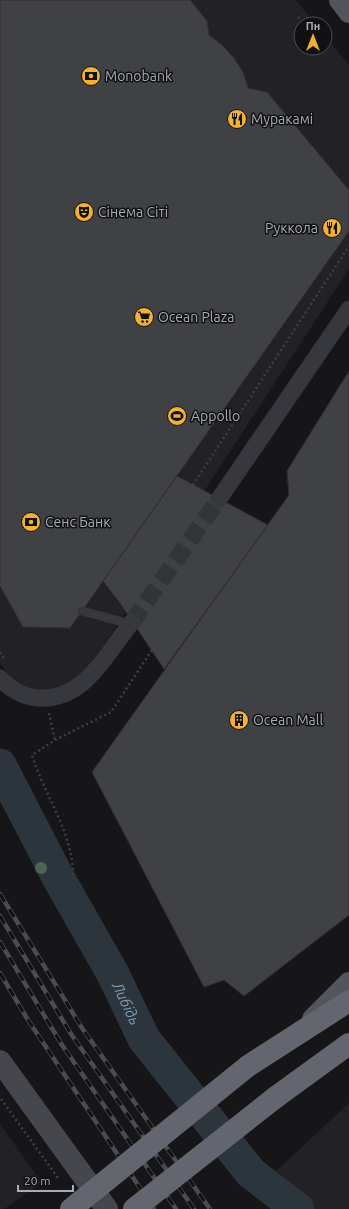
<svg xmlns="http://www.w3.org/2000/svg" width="349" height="1209" font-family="Ubuntu,sans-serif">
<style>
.built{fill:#222225}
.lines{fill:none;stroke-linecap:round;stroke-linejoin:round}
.river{stroke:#2c353c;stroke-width:33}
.building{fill:#404145;stroke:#303034}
.street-tunnel{stroke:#333438;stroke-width:17;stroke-dasharray:17 8;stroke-linecap:butt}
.path{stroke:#3d3f44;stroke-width:2.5;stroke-dasharray:2 3;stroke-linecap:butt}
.lane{stroke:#37383d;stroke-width:9}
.street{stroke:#37383d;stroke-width:17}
.secondary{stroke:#45474d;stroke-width:22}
.primary{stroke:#53555c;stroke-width:22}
.highway{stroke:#63666e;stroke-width:22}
.rail-casing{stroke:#4a4c52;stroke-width:4.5}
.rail{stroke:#111113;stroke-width:3;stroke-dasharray:9;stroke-linecap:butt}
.highway-bridge{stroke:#63666e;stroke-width:22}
.tree{fill:#506452}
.labels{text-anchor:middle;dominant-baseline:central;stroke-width:3;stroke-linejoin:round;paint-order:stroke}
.poi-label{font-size:14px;fill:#a8adb8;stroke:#111113;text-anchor:start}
.water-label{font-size:15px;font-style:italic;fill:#7f9bb3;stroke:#111113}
</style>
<rect width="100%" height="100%" fill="#161618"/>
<path class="built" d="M0,0H296L315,24H301V48H325V36L349,65V269L104,645L80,676L65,686L48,692L29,690L13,681L0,663Z
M349,1103V1209H313L273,1174Z
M0,1124L42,1183L4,1209H0Z"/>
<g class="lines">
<path class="river" id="s1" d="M0,765L59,879L113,974L144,1039L251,1173L298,1209"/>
</g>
<path class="building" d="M0,0H190L207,21L209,35L222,45L234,58L243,72L248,88L267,92L349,190V231L70,628L23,627L0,586Z
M349,371V915L244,996L224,980L204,987L92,772L289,495L287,471Z
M177,476L268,525L164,669L120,603L103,581Z"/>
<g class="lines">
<path class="street-tunnel" d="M132,622L219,499"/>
<path class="path" d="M298,17L304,24
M63,26L99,39
M169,72L194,65L216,94L203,117
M205,80L234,58
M178,85L199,72
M193,104L211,87
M215,185L224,221
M7,232L35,210
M167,338L191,300
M44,402L76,444
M193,485L349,246
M0,652L5,661
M49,713L55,740
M73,875C73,832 44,795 32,755L55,740L111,712L152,650
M1,1099L58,1178"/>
<path class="lane" d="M82,611L130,624"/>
<path class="street" d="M219,499L349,309
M0,678C11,690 23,697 39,698C85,701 107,652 132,622"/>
<path class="secondary" d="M0,1061L107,1209"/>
<path class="primary" d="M340,0L349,12
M313,1019L349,983"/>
<path class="highway" d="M248,1066L349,1001
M276,1097L349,1044"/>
<defs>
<path id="rail" d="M0,894L82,1028L210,1209
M0,916L71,1034L194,1209
M0,942L62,1045L176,1209
M0,973L28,1020L154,1209"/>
</defs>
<use href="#rail" class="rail-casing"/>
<use href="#rail" class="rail"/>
<path class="highway-bridge" d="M71,1209L248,1066
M134,1209L276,1097"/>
</g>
<circle class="tree" cx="41" cy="868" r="6"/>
<defs>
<symbol id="bank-disc" viewBox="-11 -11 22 22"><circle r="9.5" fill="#f2b134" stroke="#111113"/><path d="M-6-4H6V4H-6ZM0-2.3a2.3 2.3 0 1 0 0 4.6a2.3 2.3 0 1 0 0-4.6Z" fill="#111"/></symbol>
<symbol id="restaurant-disc" viewBox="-11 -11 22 22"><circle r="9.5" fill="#f2b134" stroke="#111113"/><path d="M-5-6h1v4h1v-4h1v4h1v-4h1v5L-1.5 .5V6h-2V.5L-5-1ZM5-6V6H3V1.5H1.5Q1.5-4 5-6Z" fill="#111"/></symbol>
<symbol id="theatre-disc" viewBox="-11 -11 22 22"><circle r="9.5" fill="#f2b134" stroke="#111113"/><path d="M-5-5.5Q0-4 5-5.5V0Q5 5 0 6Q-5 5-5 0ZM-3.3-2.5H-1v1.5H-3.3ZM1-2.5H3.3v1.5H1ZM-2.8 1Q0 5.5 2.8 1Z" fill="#111"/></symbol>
<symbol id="supermarket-disc" viewBox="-11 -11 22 22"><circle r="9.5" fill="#f2b134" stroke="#111113"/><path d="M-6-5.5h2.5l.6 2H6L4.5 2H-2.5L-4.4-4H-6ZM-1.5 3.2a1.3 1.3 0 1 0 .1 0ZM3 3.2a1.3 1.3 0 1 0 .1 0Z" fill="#111"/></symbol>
<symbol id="stadium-disc" viewBox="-11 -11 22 22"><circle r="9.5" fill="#f2b134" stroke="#111113"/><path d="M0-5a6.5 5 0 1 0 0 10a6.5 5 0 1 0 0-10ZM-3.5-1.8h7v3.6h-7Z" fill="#111"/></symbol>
<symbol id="building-disc" viewBox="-11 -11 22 22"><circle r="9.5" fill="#f2b134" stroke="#111113"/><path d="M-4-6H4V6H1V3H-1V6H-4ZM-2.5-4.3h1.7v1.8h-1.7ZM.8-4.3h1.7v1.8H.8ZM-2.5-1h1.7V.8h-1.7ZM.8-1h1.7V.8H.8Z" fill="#111"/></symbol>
</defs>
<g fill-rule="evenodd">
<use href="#bank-disc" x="80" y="65" width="22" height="22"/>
<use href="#restaurant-disc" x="226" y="108" width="22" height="22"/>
<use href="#theatre-disc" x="73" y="201" width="22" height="22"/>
<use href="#restaurant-disc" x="321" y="217" width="22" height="22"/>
<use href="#supermarket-disc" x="133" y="306" width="22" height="22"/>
<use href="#stadium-disc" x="166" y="405" width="22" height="22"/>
<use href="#bank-disc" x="20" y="511" width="22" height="22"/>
<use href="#building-disc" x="228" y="709" width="22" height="22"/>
</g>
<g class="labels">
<g class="poi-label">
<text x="105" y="76">Monobank</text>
<text x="251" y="119">Муракамі</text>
<text x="98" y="212">Сінема Сіті</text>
<text x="318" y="228" text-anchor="end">Руккола</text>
<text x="158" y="317">Ocean Plaza</text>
<text x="191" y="416">Appollo</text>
<text x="45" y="522">Сенс Банк</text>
<text x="253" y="720">Ocean Mall</text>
</g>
<g class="water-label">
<text stroke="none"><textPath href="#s1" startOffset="270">Либідь</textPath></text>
</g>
</g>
<g transform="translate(313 36)"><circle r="19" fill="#111113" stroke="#4d4f55"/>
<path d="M0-3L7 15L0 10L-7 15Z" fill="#f2b134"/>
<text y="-6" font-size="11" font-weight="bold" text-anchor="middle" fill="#a8adb8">Пн</text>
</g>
<path d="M18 1185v6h55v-6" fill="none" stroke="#a8adb8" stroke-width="2"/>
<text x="24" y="1185" font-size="12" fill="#a8adb8" stroke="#111113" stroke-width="3" paint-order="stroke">20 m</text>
</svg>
